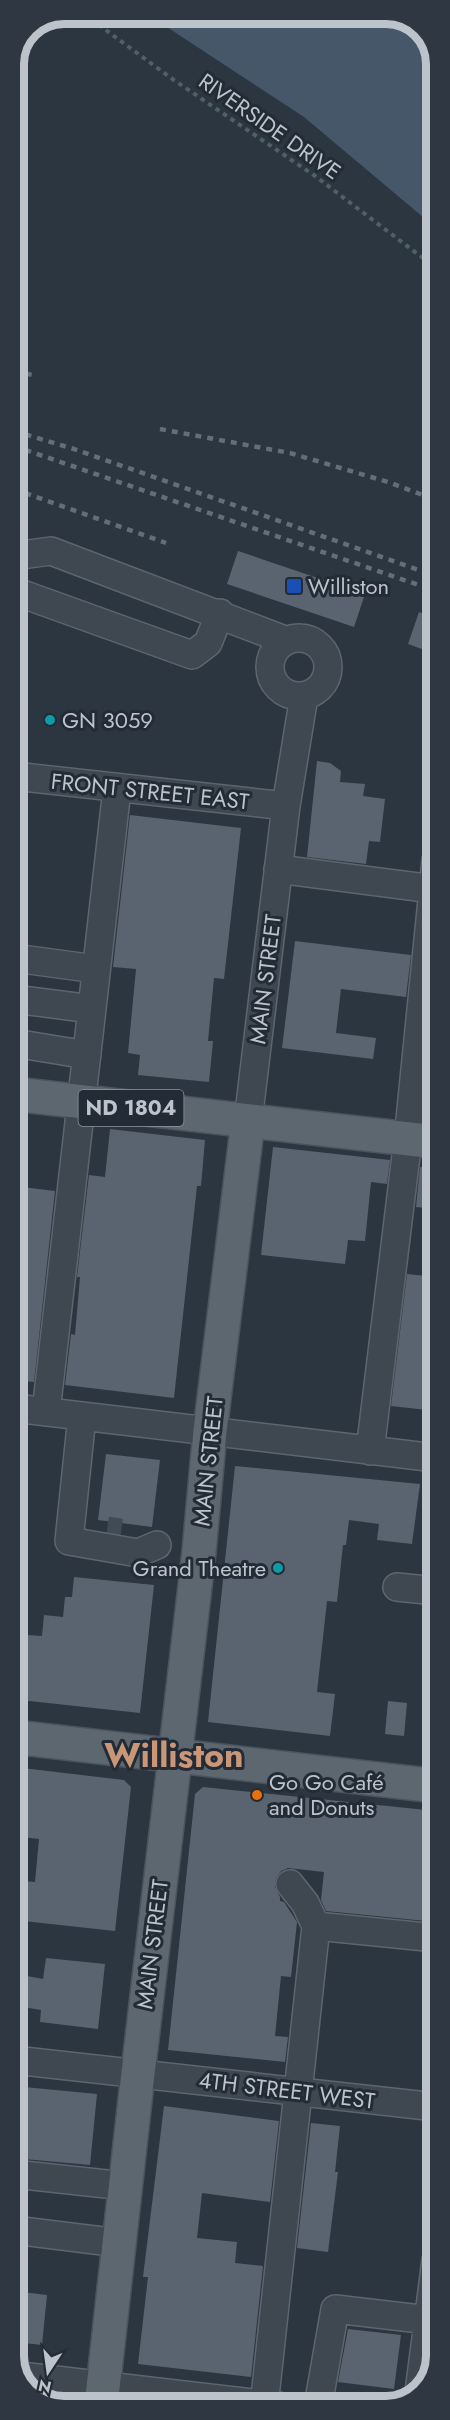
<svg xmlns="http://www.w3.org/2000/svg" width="450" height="2420" font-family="Jost,sans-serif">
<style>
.water{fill:#455769}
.building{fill:#5a6470}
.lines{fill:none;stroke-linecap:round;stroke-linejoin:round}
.minor-tunnel{stroke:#414b56;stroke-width:27;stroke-dasharray:27 14;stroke-linecap:butt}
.minor-casing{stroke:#5d656e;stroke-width:30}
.major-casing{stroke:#4c535d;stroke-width:36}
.path{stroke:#4f6163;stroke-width:4;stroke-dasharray:4.5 4.5;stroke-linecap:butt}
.minor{stroke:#3f4751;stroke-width:27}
.major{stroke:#5d6770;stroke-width:33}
.rail{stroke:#646e79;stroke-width:4.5;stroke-dasharray:6 6;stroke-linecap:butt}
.transit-dot{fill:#1a4fb4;stroke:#232c36;stroke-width:2}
.culture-dot{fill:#0f9aa8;stroke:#232c36;stroke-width:2}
.food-dot{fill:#e8710a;stroke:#232c36;stroke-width:2}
.labels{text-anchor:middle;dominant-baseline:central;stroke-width:6;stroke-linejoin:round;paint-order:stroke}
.shield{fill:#232c36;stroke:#8e969e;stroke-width:1.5}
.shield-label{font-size:21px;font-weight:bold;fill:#bcc3cb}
.street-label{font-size:22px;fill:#bcc3cb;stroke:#232c36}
.poi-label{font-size:22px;fill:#bcc3cb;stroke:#232c36;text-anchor:start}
.town-label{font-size:34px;font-weight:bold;fill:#ca9678;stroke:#232c36}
.rim{fill:none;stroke:#bcc3cb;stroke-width:8}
</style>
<rect width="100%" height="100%" fill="#2b3641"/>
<path class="water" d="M147,14H392L421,28L436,57V228L304,117Z"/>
<path class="building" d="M238,551L365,594L354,627L227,584Z
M419,612L436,618V654L408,644Z
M317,761L330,763L341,771L340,782L365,784L363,796L385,799L380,842L369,841L366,864L307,857Z
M130,815L241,828L224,979L214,978L208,1041H213L209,1082L138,1075L140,1055L128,1053L136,969L113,967Z
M295,941L411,955L406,997L341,989L336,1033L376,1038L373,1059L282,1048Z
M110,1129L205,1140L201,1186H197L174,1398L65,1385L71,1334L75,1335L80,1277H77L89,1175L105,1177Z
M273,1147L390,1160L387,1184L371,1182L365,1241L348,1240L345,1264L261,1255Z
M420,1167L436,1169V1209L416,1207Z
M14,1186L55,1191L34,1382L14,1380Z
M407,1274L436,1277V1411L391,1406Z
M106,1454L160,1460L152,1527L98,1520Z
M235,1466L420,1484L412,1544L377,1540L379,1524L349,1520L346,1545H343L337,1602L327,1601L317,1692L335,1694L330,1736L208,1722Z
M74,1577L154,1585L140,1713L20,1700L23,1667H14V1634L42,1636L44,1615L63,1617L65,1597H72Z
M388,1701L407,1703L404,1736L385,1734Z
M14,1767L124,1780L131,1787L115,1931L14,1920V1880L35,1882L39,1839L14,1836Z
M203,1787L436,1811V1922L326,1911L321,1900L324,1872L288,1868L281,1871L276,1878L275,1887L280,1897V1901L284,1902L297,1922L291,1977L281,1976L275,2036L288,2037L285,2062L168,2050L195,1794Z
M46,1958L105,1964L98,2029L40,2022L41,2010L23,2007L27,1976L43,1979Z
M14,2086L97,2094L90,2165L24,2159L28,2125L14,2124Z
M164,2106L279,2121L270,2202L202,2193L197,2238L237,2242L235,2263L263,2266L251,2377L138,2364L148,2277H143Z
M311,2123L340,2126L335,2172H338L328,2252L297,2248Z
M14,2291L47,2295L42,2345L14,2342Z
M348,2329L401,2335L394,2389L338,2382Z"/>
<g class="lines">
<path class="minor-tunnel" d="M107,1530L121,1532"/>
<defs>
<path id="minor" d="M14,556L51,551L285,640
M14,591L192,655L208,643L220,613
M270 667a29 29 0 1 1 58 0a29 29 0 1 1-58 0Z
M14,776L286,806
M278,869L433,889
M14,958L96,969
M14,999L92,1009
M14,1043L87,1055
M248,1121L286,806L304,696
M14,1408L436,1458
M46,1412L117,789
M82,1416L69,1541L138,1553L157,1545
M370,1451L408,1139L436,860
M397,1587L436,1591
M316,1926L436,1938
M14,2060L436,2107
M14,2174L125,2186
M14,2230L119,2243
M21,2376L278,2406
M419,2392L436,2260
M264,2406L316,1926L305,1903L290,1884
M318,2406L335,2309L429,2320"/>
<path id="major" d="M14,1094L436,1142
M14,1737L436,1786
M101,2406L138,2073L199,1552L210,1431L248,1121"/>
</defs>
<use href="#minor" class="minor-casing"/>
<use href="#major" class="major-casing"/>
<path class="path" d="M84,14L171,78L315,176L436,268"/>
<use href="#minor" class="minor"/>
<use href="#major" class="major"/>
<path class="rail" d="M14,371L37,376
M160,429L290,453L388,482L436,500
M14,431L74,449L436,576
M14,446L436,591
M14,489L166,543"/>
</g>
<rect class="transit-dot" x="286" y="578" width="16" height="16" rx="3"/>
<g class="culture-dot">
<circle cx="50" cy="720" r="6"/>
<circle cx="278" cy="1568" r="6"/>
</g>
<circle class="food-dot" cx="257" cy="1795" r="6"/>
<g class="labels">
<rect class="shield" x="78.5" y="1090" width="105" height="36" rx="4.5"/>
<g class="shield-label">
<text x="131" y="1108">ND 1804</text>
</g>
<g class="street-label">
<text transform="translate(270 126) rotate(35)">RIVERSIDE DRIVE</text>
<text transform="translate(150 791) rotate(6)">FRONT STREET EAST</text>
<text transform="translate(265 979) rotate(-83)">MAIN STREET</text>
<text transform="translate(208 1461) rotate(-84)">MAIN STREET</text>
<text transform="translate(152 1944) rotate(-83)">MAIN STREET</text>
<text transform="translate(287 2090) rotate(7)">4TH STREET WEST</text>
</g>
<g class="poi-label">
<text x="308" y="586">Williston</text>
<text x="62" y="720">GN 3059</text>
<text x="266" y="1568" text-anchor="end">Grand Theatre</text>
<text x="269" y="1782">Go Go Café<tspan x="269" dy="25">and Donuts</tspan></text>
</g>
<g class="town-label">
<text x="174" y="1755">Williston</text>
</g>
</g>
<path d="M0 0H450V2420H0ZM64 24H386A40 40 0 0 1 426 64V2356A40 40 0 0 1 386 2396H64A40 40 0 0 1 24 2356V64A40 40 0 0 1 64 24Z" fill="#2f3842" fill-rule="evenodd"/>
<path class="rim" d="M64 24H386A40 40 0 0 1 426 64V2356A40 40 0 0 1 386 2396H64A40 40 0 0 1 24 2356V64A40 40 0 0 1 64 24Z"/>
<g transform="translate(48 2372) rotate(193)" stroke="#232c36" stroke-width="4.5" paint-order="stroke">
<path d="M0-4.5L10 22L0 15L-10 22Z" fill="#bcc3cb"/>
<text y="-9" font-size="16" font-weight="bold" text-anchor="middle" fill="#bcc3cb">N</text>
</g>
</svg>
